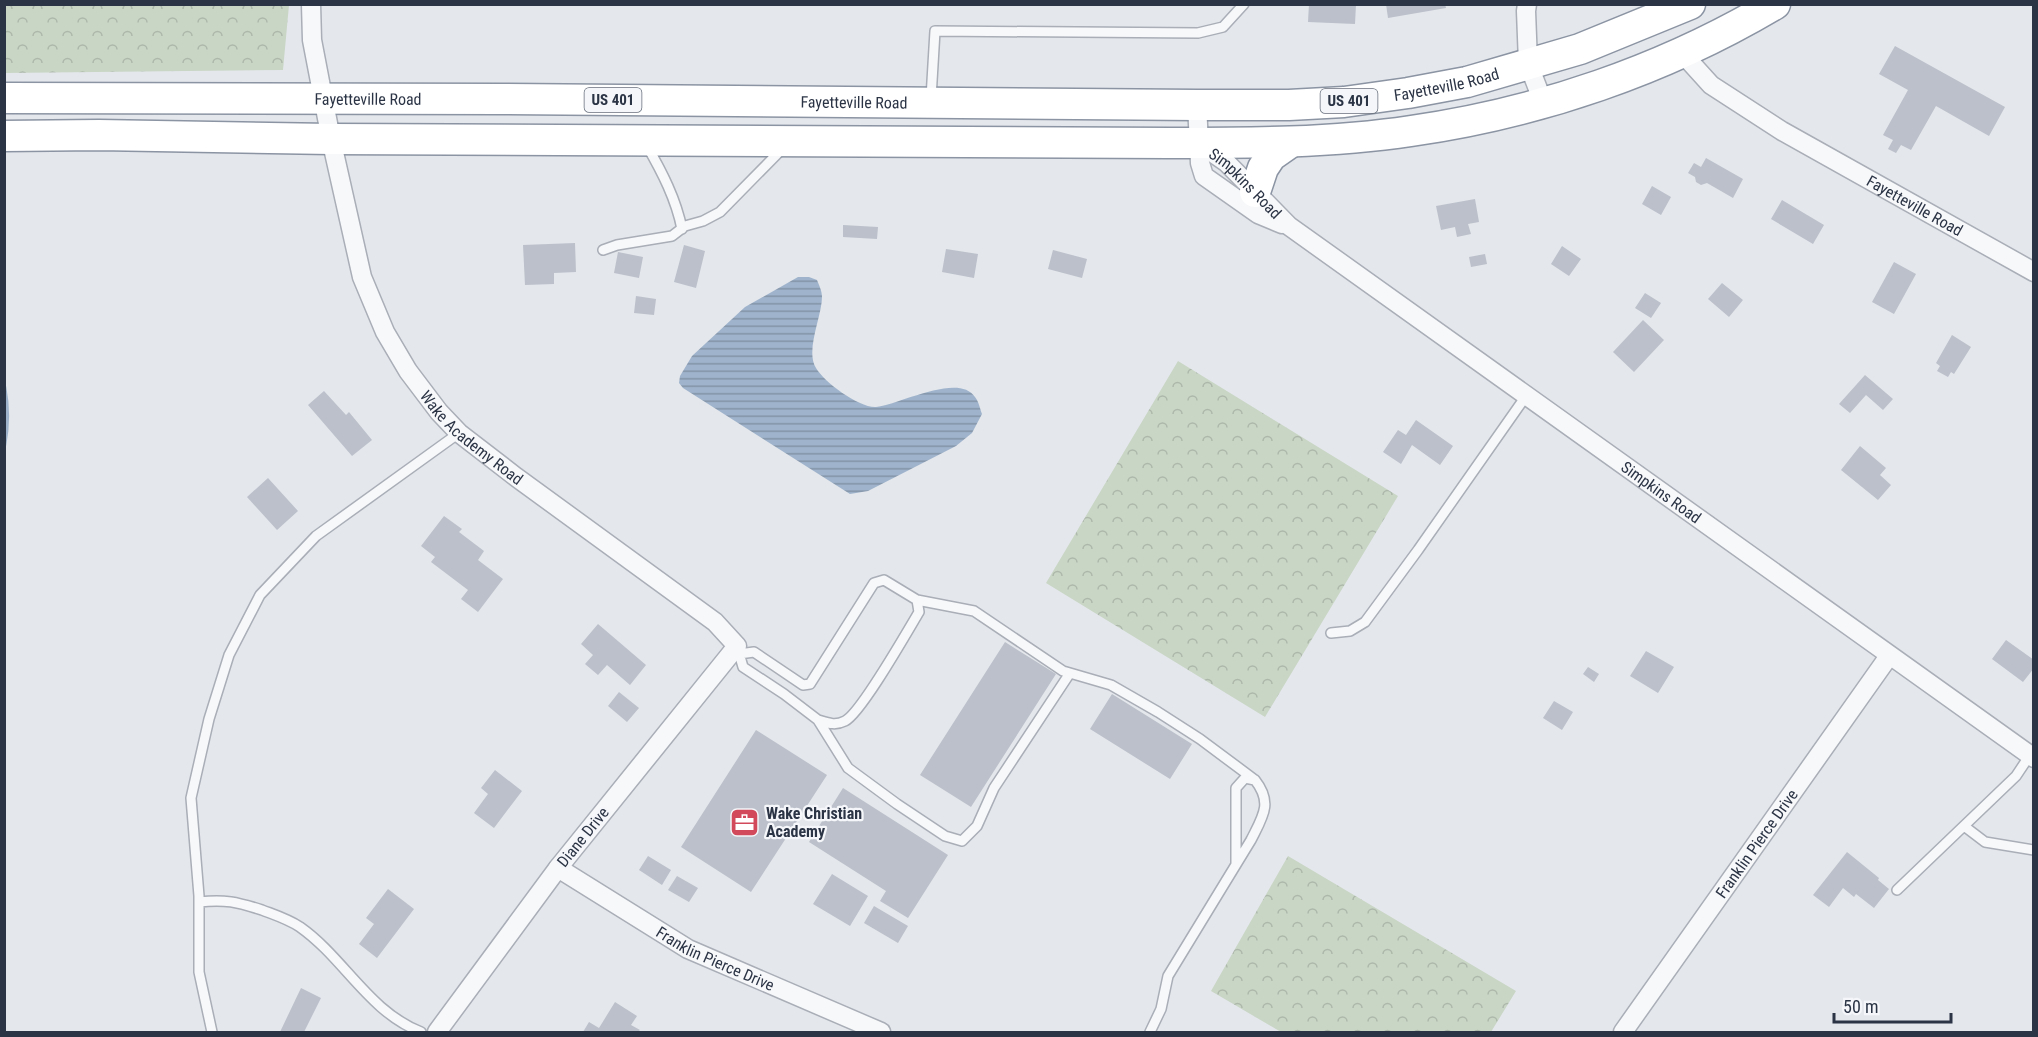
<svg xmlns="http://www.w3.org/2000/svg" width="2038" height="1037" font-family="'Roboto Condensed',sans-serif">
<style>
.forest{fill:url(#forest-crowns)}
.water{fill:url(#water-rules)}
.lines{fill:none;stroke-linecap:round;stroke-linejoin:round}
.stream{stroke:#9fb4cc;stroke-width:4.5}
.building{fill:#bbc0ca}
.service-casing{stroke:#a9aeb7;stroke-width:12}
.minor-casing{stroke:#a9aeb7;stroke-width:21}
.trunk-casing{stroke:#8b94a3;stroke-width:33}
.service{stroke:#f7f8fa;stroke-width:9}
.minor{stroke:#f7f8fa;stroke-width:18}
.trunk{stroke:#fff;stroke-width:30}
.labels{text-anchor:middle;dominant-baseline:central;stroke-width:4.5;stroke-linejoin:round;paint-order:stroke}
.shield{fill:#f4f6f9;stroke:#676e7b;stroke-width:1.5}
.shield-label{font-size:15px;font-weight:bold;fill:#2b3445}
.street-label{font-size:16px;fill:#2b3445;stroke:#f4f6f9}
.poi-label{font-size:16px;font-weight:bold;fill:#2b3445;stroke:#f4f6f9;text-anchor:start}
</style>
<defs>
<pattern id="forest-crowns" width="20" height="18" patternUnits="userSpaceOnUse" patternTransform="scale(1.5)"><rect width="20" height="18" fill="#c9d6c5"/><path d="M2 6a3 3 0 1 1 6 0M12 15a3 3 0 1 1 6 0" fill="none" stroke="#adb8ab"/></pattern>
<pattern id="water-rules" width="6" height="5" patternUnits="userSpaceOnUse" patternTransform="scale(1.5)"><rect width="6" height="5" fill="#9fb4cc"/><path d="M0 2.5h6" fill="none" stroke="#8293a7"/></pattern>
</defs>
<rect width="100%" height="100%" fill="#e4e7ec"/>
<path class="forest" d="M4,5H289L283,70L5,73Z
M1178,361L1398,496L1265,717L1046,583Z
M1288,856L1516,991L1491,1032H1281L1211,991Z"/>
<path class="water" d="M798,277H809L817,280C819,285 822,291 822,297C822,316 805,351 816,368C824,382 859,408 876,407C898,405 959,372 975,397C979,402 980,409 982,414L972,433L956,446L868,491L850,494L683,388L679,383L680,376L692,356L745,307Z"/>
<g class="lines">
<path class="stream" d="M4,387C8,407 8,425 4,445"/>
</g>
<path class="building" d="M1309,4H1356L1355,24L1308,22Z
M1386,4H1445L1446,8L1388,18Z
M1895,46L2005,107L1989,136L1936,106L1911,150L1901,145L1896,153L1888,149L1893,140L1883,135L1908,90L1879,74Z
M1706,158L1743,179L1733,198L1707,183L1701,185L1696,182L1695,177L1688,173L1694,163L1701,167Z
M1652,186L1671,197L1661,215L1642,204Z
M1475,199L1479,222L1468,224L1471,234L1457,237L1455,227L1441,230L1436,206Z
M1782,200L1824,225L1813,244L1771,219Z
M843,225L878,227L877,239L843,237Z
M575,243L576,272L554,273V284L525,285L523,245Z
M684,245L705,251L696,288L674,282Z
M1562,246L1581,259L1569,276L1551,264Z
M946,249L978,254L974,278L942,272Z
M1053,250L1087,259L1082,278L1048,269Z
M618,252L643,257L639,278L614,273Z
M1485,254L1487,264L1471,267L1469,257Z
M1894,262L1916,274L1894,314L1872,302Z
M1722,283L1743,300L1729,317L1708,299Z
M1645,293L1661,303L1651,318L1635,308Z
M636,296L656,299L654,315L634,313Z
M1643,320L1664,340L1634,372L1613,352Z
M1952,335L1971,347L1954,374L1951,372L1948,377L1937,371L1940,366L1936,363Z
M1865,375L1893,399L1883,410L1866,395L1850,413L1839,404Z
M324,391L346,415L349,412L372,440L352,456L308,405Z
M1416,420L1453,446L1440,465L1412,445L1401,464L1383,452L1398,430L1406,435Z
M1860,446L1886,468L1880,475L1891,485L1878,500L1841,470Z
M268,478L298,511L277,530L247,497Z
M444,516L462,529L459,532L484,551L478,560L503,579L478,612L461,599L468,590L431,562L435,557L421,546Z
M598,624L646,665L630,685L607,665L598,675L585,664L593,655L581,644Z
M2006,640L2034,660V668L2023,682L1992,659Z
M1005,642L1056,674L971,807L920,775Z
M1646,651L1674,667L1658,693L1630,676Z
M1588,667L1599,674L1594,682L1583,674Z
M619,692L639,708L627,722L608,706Z
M1112,694L1192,744L1170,779L1090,729Z
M1554,701L1573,712L1562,730L1543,718Z
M756,730L827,775L751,892L681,847Z
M495,770L522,791L494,828L474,813L488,794L481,788Z
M843,788L948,855L908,918L880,901L886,891L809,842Z
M1847,852L1879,878L1878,880L1889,889L1874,908L1856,894L1854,897L1843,888L1829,907L1813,895Z
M648,856L671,870L662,885L639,870Z
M832,874L868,896L850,926L813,904Z
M677,876L698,888L689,902L668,890Z
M388,889L414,909L377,958L359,944L374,924L366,918Z
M874,906L908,926L898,943L864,923Z
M301,988L321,998L304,1032H280Z
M615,1002L637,1016L631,1025L640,1030L638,1032H583L589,1022L599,1028Z"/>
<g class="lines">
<defs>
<path id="service" d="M931,98L935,31L1198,33L1223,27L1244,4
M647,146C662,172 676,199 682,229
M603,250L617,245L672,236L685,226L703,221L720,212L783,148
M917,600L974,611L1063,671L1111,685L1158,712L1200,739L1255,780
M1331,633L1350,631L1365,622L1418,550L1526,396
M737,646L743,667L784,694L818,720L848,768L897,804L945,836L962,841L977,826L994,788L1070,673
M739,654L754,652L803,685L810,684L874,583L884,580L917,600L919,612C907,632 861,713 845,721C835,726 828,723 818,720
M1964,826L1985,842L2034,850
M1897,890L2016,776L2030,755
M199,902C225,899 237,902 262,910C275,915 288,919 300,927C344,958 369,1012 421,1032
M212,1032L199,972V896L191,798L209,719L229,655L260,595L316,536L459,433
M1150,1032L1161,1009L1168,976L1251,840C1263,816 1273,803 1255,780L1245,778L1236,788V864"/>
<g id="minor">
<path id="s1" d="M311,4L312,40L331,139L362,277L385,332L408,371L439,412L459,433L516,477L715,622L737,646L558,868L437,1032"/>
<path d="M1527,4L1526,11L1528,63L1543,102"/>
<path id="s2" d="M1682,53L1711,85L1782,131L2034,272"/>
<path d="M1197,105L1200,163L1204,176L1258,214L1282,224"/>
<path id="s3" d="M1200,144L1226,162L1289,226L2034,758"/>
<path id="s4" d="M558,868L688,949L881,1032"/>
<path id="s5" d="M1623,1032L1889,656"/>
</g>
<g id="trunk">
<path id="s6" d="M4,98L503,99L1197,105H1289L1344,102L1408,93L1467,82L1580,49L1690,4"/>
<path d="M4,136L99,135L331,139L1169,143C1249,143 1331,143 1411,131C1538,113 1664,70 1775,4"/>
<path d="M1255,192L1263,168L1271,156L1291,142"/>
</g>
</defs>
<use href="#service" class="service-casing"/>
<use href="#minor" class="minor-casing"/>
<use href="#trunk" class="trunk-casing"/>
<use href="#service" class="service"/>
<use href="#minor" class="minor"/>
<use href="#trunk" class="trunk"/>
</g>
<defs>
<symbol id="office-square" viewBox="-11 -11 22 22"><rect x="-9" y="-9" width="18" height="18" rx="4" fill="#d1495b" stroke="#f4f6f9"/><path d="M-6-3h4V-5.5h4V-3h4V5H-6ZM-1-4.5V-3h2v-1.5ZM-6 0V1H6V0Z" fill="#fff"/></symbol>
</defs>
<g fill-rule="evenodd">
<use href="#office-square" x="728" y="806" width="33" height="33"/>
</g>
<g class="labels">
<g class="shield">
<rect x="584.5" y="88" width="57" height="24" rx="4.5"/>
<rect x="1320.5" y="89" width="57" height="24" rx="4.5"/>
</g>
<g class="shield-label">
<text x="613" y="100">US 401</text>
<text x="1349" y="101">US 401</text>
</g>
<g class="street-label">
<text stroke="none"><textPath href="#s6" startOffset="1444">Fayetteville Road</textPath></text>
<text stroke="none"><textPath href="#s6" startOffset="364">Fayetteville Road</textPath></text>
<text stroke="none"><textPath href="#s6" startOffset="850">Fayetteville Road</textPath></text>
<text stroke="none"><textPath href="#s3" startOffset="60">Simpkins Road</textPath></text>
<text stroke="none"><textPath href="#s2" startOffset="280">Fayetteville Road</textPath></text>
<text stroke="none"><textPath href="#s1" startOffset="476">Wake Academy Road</textPath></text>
<text stroke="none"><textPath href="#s3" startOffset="579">Simpkins Road</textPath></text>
<text transform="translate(583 837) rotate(-51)">Diane Drive</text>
<text stroke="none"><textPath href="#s5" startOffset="231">Franklin Pierce Drive</textPath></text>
<text stroke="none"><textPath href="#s4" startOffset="182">Franklin Pierce Drive</textPath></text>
</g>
<g class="poi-label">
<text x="766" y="813">Wake Christian<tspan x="766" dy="18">Academy</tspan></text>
</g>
</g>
<rect width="2038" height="1037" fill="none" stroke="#2b3445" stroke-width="12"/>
<path d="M1834 1013v9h117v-9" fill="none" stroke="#2b3445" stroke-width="3"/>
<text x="1843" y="1013" font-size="18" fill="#2b3445" stroke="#f4f6f9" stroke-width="4.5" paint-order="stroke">50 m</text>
</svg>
